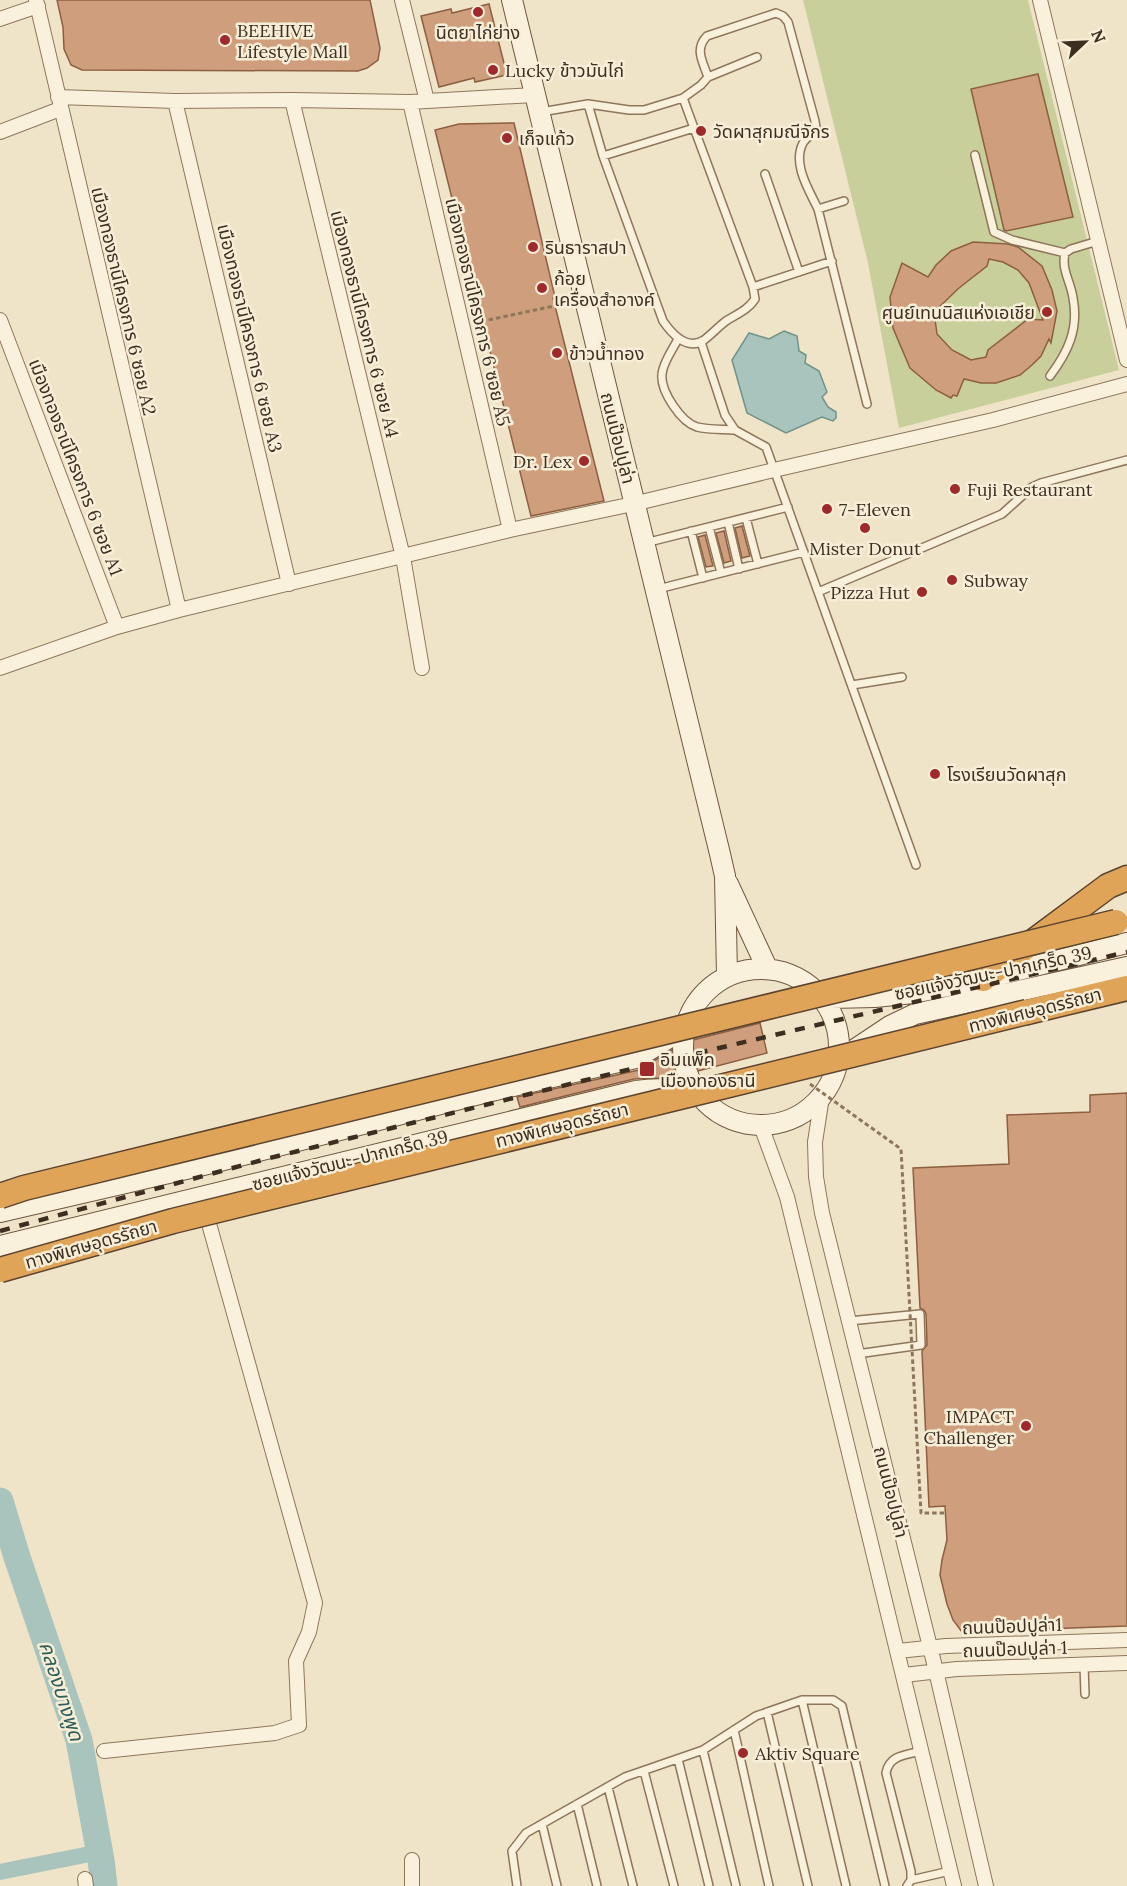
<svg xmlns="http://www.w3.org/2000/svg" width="1127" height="1886" font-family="Lora,'Noto Sans Thai',serif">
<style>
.green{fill:#c9cf9b}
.water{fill:#a9c4bc;stroke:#6f938a;stroke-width:1.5}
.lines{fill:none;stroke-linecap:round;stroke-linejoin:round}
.canal{stroke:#a9c4bc;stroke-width:16}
.river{stroke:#a9c4bc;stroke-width:27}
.building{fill:#cf9f7d;stroke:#8d5f41;stroke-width:1.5;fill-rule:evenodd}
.lane-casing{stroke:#8d765c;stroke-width:10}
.street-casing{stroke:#8d765c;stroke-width:16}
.secondary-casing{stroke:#6f573f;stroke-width:22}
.highway-casing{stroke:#5b4430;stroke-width:27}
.path{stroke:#8d765c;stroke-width:3;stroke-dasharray:4.5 3;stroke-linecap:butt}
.lane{stroke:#faf1dc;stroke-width:7}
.street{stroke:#faf1dc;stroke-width:14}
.secondary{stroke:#faf1dc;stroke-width:20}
.highway{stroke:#e0a458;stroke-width:24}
.rail{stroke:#3d2e20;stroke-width:4.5;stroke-dasharray:10 10;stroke-linecap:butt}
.highway-bridge-casing{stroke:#5b4430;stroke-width:27;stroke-linecap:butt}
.path-bridge{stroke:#8d765c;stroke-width:3;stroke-dasharray:4.5 3;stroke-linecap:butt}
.highway-bridge{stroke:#e0a458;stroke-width:24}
.poi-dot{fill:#9e2a2b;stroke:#f7eed8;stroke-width:2}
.labels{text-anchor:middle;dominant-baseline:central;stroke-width:5;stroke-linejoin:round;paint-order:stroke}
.poi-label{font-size:18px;fill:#3d2e20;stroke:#f7eed8;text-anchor:start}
.street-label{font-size:18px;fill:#3d2e20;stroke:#f7eed8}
.water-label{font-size:20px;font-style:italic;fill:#2f5d5a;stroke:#f7eed8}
</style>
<rect width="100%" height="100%" fill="#f0e4c8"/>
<path class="green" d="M803,0H1028L1119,370L899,428L868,263Z"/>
<path class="water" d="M784,331L797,336L799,351L806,355L805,363L819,371L827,392L822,397L828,407L836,412V418L833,421L822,417L786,433L747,413L732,360L749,333L769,339Z"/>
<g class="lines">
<path class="canal" d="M0,1872L100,1852"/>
<path class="river" d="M0,1501L17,1557L79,1740L101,1860L104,1886"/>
</g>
<path class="building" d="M57,0H370L380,48L378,60L367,68L358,71L82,70L71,65L64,49L63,27Z
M489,4L507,75L475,82L474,78L439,87L421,16L451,9L452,13Z
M1038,74L1073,217L1006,231L1004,230L971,89Z
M514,123L555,297L553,298L604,501L531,516L435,130L459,124Z
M973,242L1008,244L1018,247L1042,266L1052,290L1057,311L1051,343L1049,339L1041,356L1032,365L1020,375L996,383H981L964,379L957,396L953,395L951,398L936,390L910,368L893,328L890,297L902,263L928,277L936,265L951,251ZM989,259L1003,262L1018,270L1029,283L1043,320L1028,319L988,350L986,357L971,360L952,350L937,334L934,312L959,288L987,266Z
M742,526L750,556L742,558L735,528Z
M724,531L731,561L724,563L716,533Z
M705,535L713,566L706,567L698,537Z
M760,1023L767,1053L671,1078L634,1079L520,1107L517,1097L639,1070L685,1042Z
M1127,1093V1626L962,1632L953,1620L947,1604L940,1575L942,1560L947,1540L945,1506L929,1507L922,1351L927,1345L926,1314L924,1310L920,1308L913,1168L1009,1164L1007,1115L1090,1112V1095Z"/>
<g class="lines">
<defs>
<path id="lane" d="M708,77C703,62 694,49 707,36L776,13L783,16L788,22L815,121L816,128C812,134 806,138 803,143C792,164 809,190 818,209
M588,104L603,156L694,128L683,98
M541,112L588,104L629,110H644L683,98L701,85L708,77L757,57
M975,155L994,232L1012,240L1065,253
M603,156L663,321C672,334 687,351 704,340C712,334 718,327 726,321C737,314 748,310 755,299L753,287L694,128
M765,174L799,272
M844,201L818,209L867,404
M753,287L832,261
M678,339C673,349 663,362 662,374C660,391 681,422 697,427C709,430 723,429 735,430
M701,342L725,415L735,430L766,447L916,865
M1050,376C1068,352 1079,329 1073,298C1071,282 1061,270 1065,253L1071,249L1098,241
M746,518L758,564
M728,522L739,569
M709,527L721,573
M691,531L703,578
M645,543L788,507
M658,589L804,552
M818,592L1002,514L1032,487L1041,483L1127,460
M852,685L902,677
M849,1321L920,1314L921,1345L857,1354
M1084,1665L1085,1694
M802,1700L846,1886
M767,1712L808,1886
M734,1730L769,1886
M703,1750L736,1886
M678,1759L709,1886
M644,1771L674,1886
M608,1787L633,1886
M577,1804L597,1886
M542,1824L557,1886
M911,1880L950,1871
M517,1886L512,1851L526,1833L625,1777L703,1750L756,1716L802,1700H833L842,1706L885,1886
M907,1886L911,1880V1871L886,1773C889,1755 906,1755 921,1751"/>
<path id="street" d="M36,0L179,610
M402,0L427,101
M1040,0L1127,360
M0,19L38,6
M58,97L175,101L292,100L410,102L534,95
M292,100L403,557L422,668
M175,101L289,584
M410,102L510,530
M0,132L60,109
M0,320L117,627
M0,668L117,627L179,610L510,530L633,504L774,470L993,420L1127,384
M822,1097L815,1142L816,1177L822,1213L936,1671L986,1886
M761,1126L787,1197L954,1886
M898,1651L946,1646L1127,1640
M904,1675L957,1669L1127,1663
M104,1751L275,1733L299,1725L296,1661L309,1632L315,1603L206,1213
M85,1879L86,1886
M412,1886V1860"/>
<path id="secondary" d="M512,0L720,854L725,876L727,976
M728,884L767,968
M683 1047a78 78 0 1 1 156 0a78 78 0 1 1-156 0Z
M830,998L875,997L913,993L983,979L1127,943
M851,1052L890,1026L915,1014L1127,967
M0,1212L212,1163L487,1092L636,1058L677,1033
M0,1246L636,1091C655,1088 670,1088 689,1093"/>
<path id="highway" d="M983,979L1108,886L1127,878
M1027,1012L1127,988"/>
</defs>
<use href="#lane" class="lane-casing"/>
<use href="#street" class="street-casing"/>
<use href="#secondary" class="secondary-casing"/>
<use href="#highway" class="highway-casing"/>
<path class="path" d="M474,323L568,303"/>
<use href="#lane" class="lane"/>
<use href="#street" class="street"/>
<use href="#secondary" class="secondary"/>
<use href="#highway" class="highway"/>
<path class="rail" d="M0,1231L266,1159L647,1065L1127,952"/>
<defs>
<path id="highway-bridge" d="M0,1196L24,1188L1116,922
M0,1270L173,1221L1027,1012"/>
</defs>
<use href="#highway-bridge" class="highway-bridge-casing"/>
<path class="path-bridge" d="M810,1084L901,1149L921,1513H946"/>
<use href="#highway-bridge" class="highway-bridge"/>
</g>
<g class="poi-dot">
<circle cx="478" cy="12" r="6"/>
<circle cx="225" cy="40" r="6"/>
<circle cx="493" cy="70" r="6"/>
<circle cx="701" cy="131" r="6"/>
<circle cx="507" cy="138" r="6"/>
<circle cx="533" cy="247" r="6"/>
<circle cx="542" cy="288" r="6"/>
<circle cx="1047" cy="312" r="6"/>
<circle cx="557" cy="353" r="6"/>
<circle cx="584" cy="461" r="6"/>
<circle cx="955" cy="489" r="6"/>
<circle cx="827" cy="509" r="6"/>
<circle cx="865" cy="528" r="6"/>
<circle cx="952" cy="580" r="6"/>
<circle cx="922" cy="592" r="6"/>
<circle cx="935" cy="774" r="6"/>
<rect x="639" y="1061" width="16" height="16" rx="3"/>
<circle cx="1026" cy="1426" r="6"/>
<circle cx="743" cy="1753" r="6"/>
</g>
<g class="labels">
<g class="poi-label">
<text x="237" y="30">BEEHIVE<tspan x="237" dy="21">Lifestyle Mall</tspan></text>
<text x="478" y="32" text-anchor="middle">นิตยาไก่ย่าง</text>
<text x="505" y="70">Lucky ข้าวมันไก่</text>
<text x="713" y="131">วัดผาสุกมณีจักร</text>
<text x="519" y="138">เก็จแก้ว</text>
<text x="545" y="247">รินธาราสปา</text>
<text x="554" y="278">ก้อย<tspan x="554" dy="21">เครื่องสำอางค์</tspan></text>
<text x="1035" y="312" text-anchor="end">ศูนย์เทนนิสแห่งเอเชีย</text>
<text x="569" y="353">ข้าวน้ำทอง</text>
<text x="572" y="461" text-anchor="end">Dr. Lex</text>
<text x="967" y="489">Fuji Restaurant</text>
<text x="839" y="509">7-Eleven</text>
<text x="865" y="548" text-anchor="middle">Mister Donut</text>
<text x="964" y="580">Subway</text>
<text x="910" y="592" text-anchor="end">Pizza Hut</text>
<text x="947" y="774">โรงเรียนวัดผาสุก</text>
<text x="660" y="1059">อิมแพ็ค<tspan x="660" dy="21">เมืองทองธานี</tspan></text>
<text x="1014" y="1416" text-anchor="end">IMPACT<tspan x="1014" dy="21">Challenger</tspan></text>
<text x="755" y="1753">Aktiv Square</text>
</g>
<g class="street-label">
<text transform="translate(124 301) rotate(77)">เมืองทองธานีโครงการ 6 ซอย A2</text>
<text transform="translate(478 312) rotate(77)">เมืองทองธานีโครงการ 6 ซอย A5</text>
<text transform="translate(365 324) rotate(76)">เมืองทองธานีโครงการ 6 ซอย A4</text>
<text transform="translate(250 338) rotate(77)">เมืองทองธานีโครงการ 6 ซอย A3</text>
<text transform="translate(618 438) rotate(76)">ถนนป๊อปปูล่า</text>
<text transform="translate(76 467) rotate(69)">เมืองทองธานีโครงการ 6 ซอย A1</text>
<text transform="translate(993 973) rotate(-12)">ซอยแจ้งวัฒนะ-ปากเกร็ด 39</text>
<text transform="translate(1035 1010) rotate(-14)">ทางพิเศษอุดรรัถยา</text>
<text transform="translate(562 1125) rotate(-14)">ทางพิเศษอุดรรัถยา</text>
<text transform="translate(350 1160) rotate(-14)">ซอยแจ้งวัฒนะ-ปากเกร็ด 39</text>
<text transform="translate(91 1244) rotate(-16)">ทางพิเศษอุดรรัถยา</text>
<text transform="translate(891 1492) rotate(76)">ถนนป๊อปปูล่า</text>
<text transform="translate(1012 1626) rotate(-2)">ถนนป๊อปปูล่า1</text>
<text transform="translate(1015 1649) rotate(-2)">ถนนป๊อปปูล่า 1</text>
</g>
<g class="water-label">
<text transform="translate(62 1691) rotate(72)">คลองบางพูด</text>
</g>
</g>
<g transform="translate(1085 42) rotate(67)" stroke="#f7eed8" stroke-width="4.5" paint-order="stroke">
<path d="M0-4.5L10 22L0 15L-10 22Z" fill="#3d2e20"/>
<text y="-9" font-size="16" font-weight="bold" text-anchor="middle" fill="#3d2e20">N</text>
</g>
</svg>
